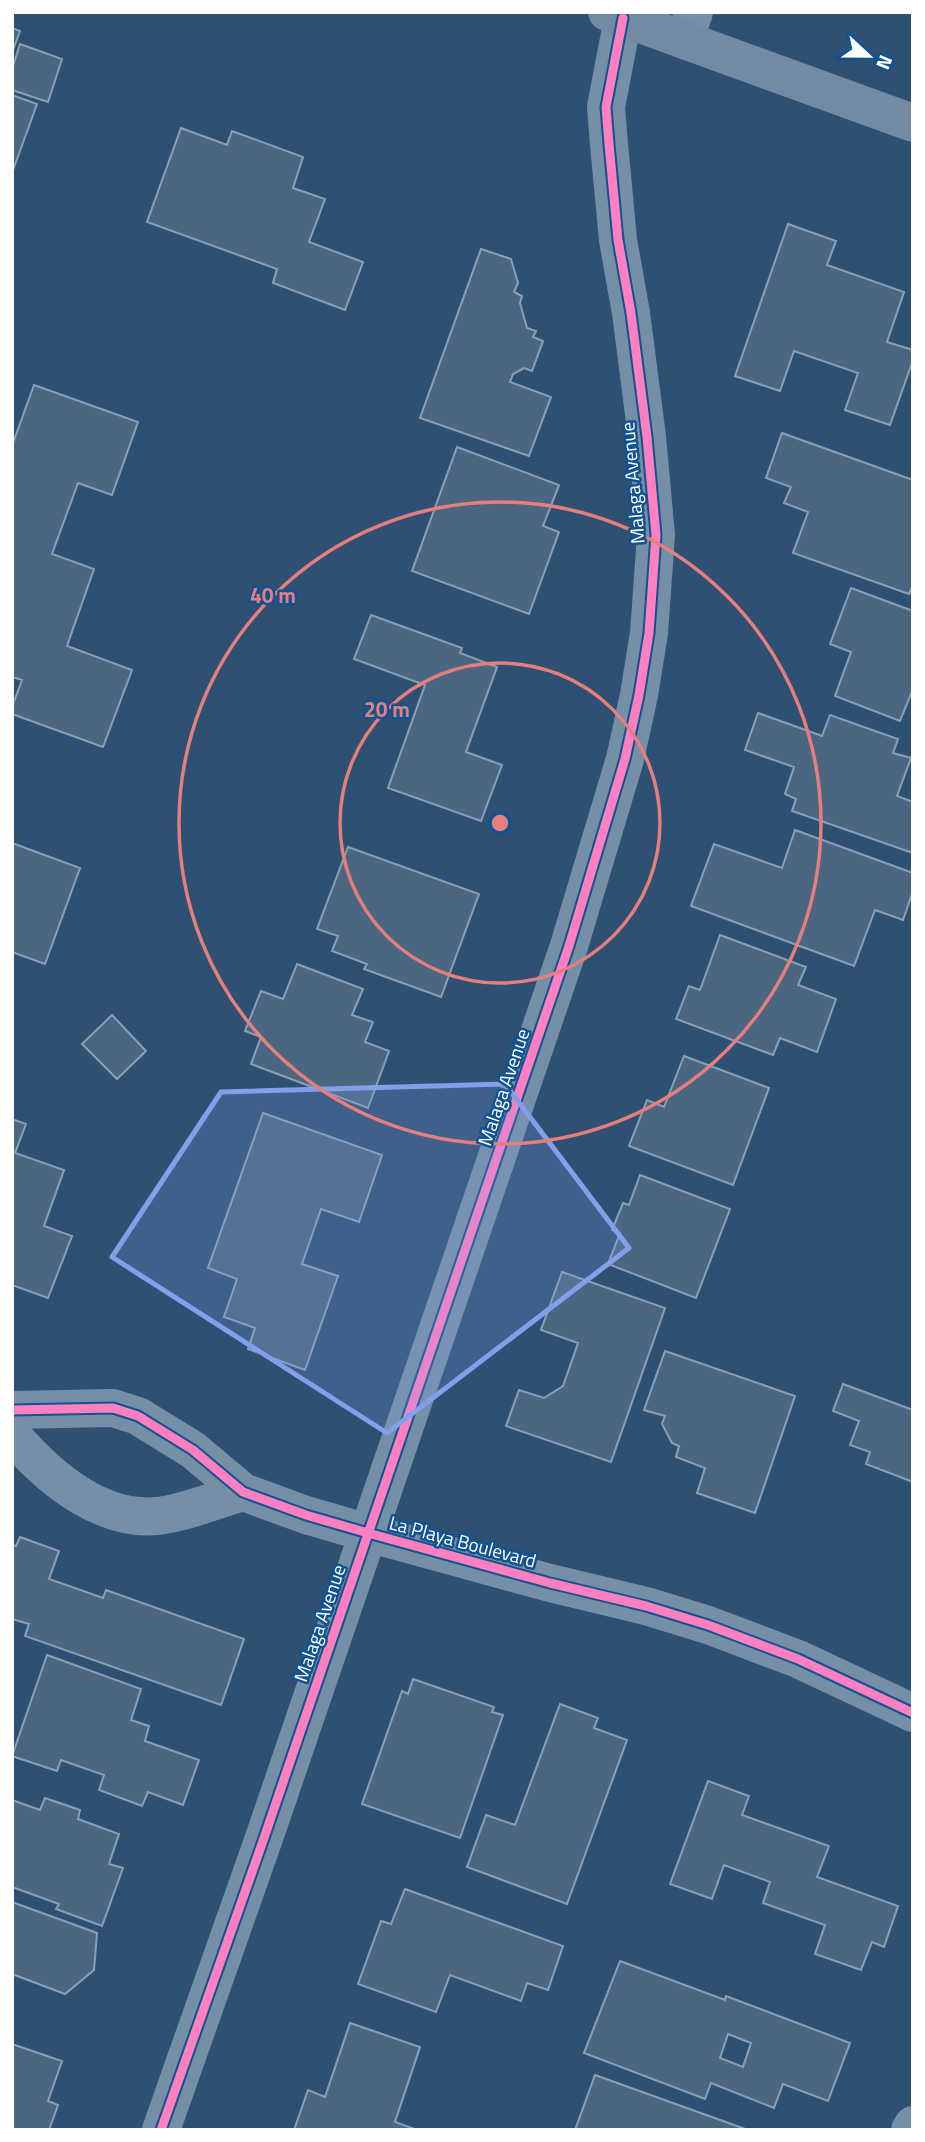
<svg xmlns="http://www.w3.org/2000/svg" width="925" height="2142" font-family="'Titillium Web',sans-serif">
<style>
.building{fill:#4a6681;stroke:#8aa0b4;stroke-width:2;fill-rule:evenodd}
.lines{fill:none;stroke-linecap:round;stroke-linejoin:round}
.street{stroke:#758fa6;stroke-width:38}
.secondary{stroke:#728ba3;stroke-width:38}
.cycleway-casing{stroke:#115290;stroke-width:13}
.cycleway{stroke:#ff80c0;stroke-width:9}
.marked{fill:#839eea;fill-opacity:0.2;stroke:#839eea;stroke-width:5;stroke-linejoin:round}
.ring{fill:none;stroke:#e67e7e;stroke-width:3.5}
.labels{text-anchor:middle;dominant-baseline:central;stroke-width:5;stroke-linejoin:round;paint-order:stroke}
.street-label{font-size:19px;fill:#fff;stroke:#115290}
.centre{fill:#e67e7e;stroke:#115290;stroke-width:3.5}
.ring-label{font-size:21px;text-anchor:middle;font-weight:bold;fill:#e67e7e;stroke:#115290;stroke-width:5;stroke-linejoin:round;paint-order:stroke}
</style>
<rect width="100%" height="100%" fill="#2e5173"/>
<path class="building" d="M12,28L20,31L12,53Z
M20,44L62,59L48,102L12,90V69Z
M12,95L37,104L12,173Z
M181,128L227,145L232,131L303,157L293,188L325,199L309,242L363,262L345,310L273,283L277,269L147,222Z
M788,224L836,241L827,265L904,292L887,342L913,350V360L890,425L845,410L858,373L794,351L780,391L735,376Z
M481,249L511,259L518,283L514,292L522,296L520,303L527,328L536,331L533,337L543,341L532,371L524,368L513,374L510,382L551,397L529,456L420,418Z
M34,385L138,422L112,495L78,483L52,554L94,569L67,646L132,670L103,747L12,714V707L22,680L12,677V446Z
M782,433L913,480V585L909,594L793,553L808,512L784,503L791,487L766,478Z
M457,447L559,485L543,526L559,532L529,614L412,571Z
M851,588L913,611V689L900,721L835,696L851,652L830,644Z
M371,615L462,648L460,653L497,667L466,752L502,765L481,821L388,788L425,685L354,659Z
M758,713L822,736L830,715L898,739L893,753L911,758L897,796L913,802V853L792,811L796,799L785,794L794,767L745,750Z
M795,830L913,873V891L903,920L875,910L854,966L691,906L714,844L782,868Z
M12,843L80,868L45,964L12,952Z
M348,847L479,894L441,997L364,969L367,964L332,951L338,936L317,929Z
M720,935L806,967L798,985L836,999L817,1052L780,1038L773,1055L676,1019L689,986L700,990Z
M297,964L363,989L352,1015L373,1022L365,1042L389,1051L368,1108L251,1064L261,1037L245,1031L261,991L283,999Z
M112,1015L146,1051L117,1079L82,1044Z
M684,1056L769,1088L733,1185L629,1146L647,1100L664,1107Z
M263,1113L382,1155L359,1222L321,1209L302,1264L338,1276L305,1370L248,1349L255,1328L224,1317L237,1279L208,1268Z
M12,1119L26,1124L15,1153L64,1170L44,1226L72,1236L48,1298L12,1285Z
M640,1175L730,1209L696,1298L608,1264L620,1233L612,1230L623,1203L629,1205Z
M562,1272L665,1308L611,1462L506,1426L519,1390L544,1398L563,1386L578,1343L541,1330Z
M665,1351L795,1396L755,1513L697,1493L705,1468L676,1457L679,1446L672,1443L662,1424L665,1416L644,1410Z
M843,1384L913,1410V1482L866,1464L870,1452L850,1445L859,1421L833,1411Z
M20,1537L59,1551L49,1579L103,1598L106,1590L244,1639L221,1705L25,1636L29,1624L12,1619V1545L16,1546Z
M47,1655L141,1689L131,1720L149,1726L145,1741L199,1760L183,1805L148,1792L142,1806L99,1790L104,1775L61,1760L57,1771L12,1756Z
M413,1679L494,1707L492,1712L503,1715L460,1838L362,1804L402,1691L408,1694Z
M560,1704L598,1718L594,1728L627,1740L567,1904L467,1867L486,1815L515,1825Z
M708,1781L749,1796L742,1815L829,1846L817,1877L898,1906L884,1947L872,1942L861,1970L815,1954L825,1925L763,1903L770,1882L724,1865L712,1899L670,1884Z
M45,1798L80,1810L78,1819L119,1834L109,1864L123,1868L102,1926L56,1909L59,1904L12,1887V1800L40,1810Z
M405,1889L563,1946L548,1990L527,1983L521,2001L450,1975L436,2012L358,1984L381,1921L391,1924Z
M12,1902L97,1933L94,1970L65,1994L12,1974Z
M620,1961L725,2000L726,1996L850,2043L828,2101L783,2084L774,2108L711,2083L705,2099L584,2053ZM728,2034L751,2043L743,2067L720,2058Z
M350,2023L420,2047L395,2122L417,2130H294L308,2090L325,2097Z
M12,2044L62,2061L48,2101L58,2105L49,2130H12Z
M595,2075L748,2130H575Z"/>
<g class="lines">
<path class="street" d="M684,40L694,12
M12,1410L113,1408L138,1416L193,1450L243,1492L306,1515L368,1533L550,1583L646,1606L708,1625L798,1659L913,1713
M12,1435C50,1479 107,1528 170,1514C195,1509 219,1499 243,1492
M161,2130L264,1838L569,946L625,759L639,695L649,633L656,535L647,437L631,313L618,240L609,144L606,107L623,18
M910,2130L913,2125"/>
<path class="secondary" d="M607,12L913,123"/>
<defs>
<path id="cycleway" d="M12,1410L113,1408L138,1416L193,1450L243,1492L306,1515L368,1533L550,1583L646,1606L708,1625L798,1659L913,1713
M161,2130L264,1838L569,946L625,759L639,695L649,633L656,535L647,437L631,313L618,240L609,144L606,107L623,18"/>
</defs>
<use href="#cycleway" class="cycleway-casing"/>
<use href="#cycleway" class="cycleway"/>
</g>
<path class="marked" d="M505,1084L629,1248L387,1433L112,1257L221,1092Z"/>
<g class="ring">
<circle cx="500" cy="823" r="160"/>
<circle cx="500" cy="823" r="321"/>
</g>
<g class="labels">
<g class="street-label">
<text transform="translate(632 483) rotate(-95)">Malaga Avenue</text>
<text transform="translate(503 1087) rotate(-71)">Malaga Avenue</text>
<text transform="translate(463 1541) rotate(15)">La Playa Boulevard</text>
<text transform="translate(319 1623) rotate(-71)">Malaga Avenue</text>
</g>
</g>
<circle cx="500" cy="823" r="10" class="centre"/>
<g class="ring-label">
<text x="273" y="603">40 m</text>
<text x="387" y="717">20 m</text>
</g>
<rect width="925" height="2142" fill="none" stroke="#ffffff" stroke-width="28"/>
<g transform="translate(869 56) rotate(112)" stroke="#115290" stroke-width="5" paint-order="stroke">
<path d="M0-5L12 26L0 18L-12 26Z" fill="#ffffff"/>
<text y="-10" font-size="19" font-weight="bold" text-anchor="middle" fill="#ffffff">N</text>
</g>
</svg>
